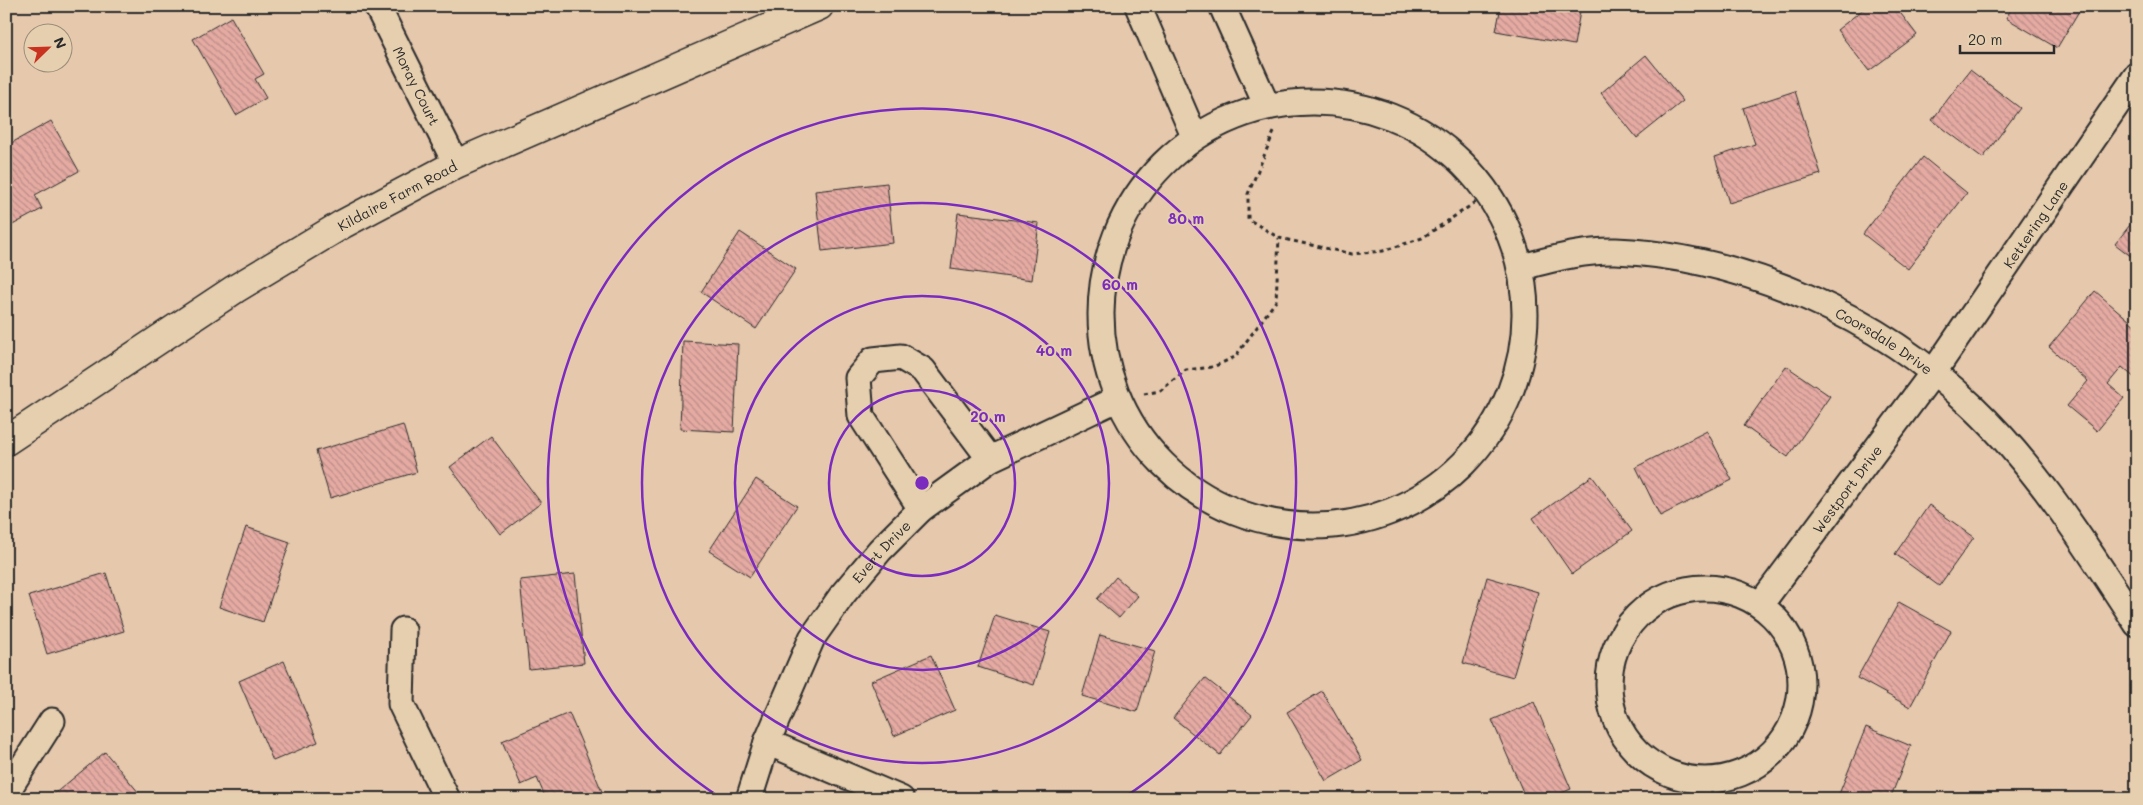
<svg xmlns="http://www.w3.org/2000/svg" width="2143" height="805" font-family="Mali,sans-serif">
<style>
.building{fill:url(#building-back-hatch);stroke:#2b2b2b}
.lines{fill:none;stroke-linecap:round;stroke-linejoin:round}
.street-casing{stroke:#2b2b2b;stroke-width:29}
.secondary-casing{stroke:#2b2b2b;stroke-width:31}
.path{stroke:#2b2b2b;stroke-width:3;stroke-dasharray:4 4;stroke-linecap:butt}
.street{stroke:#e6cfaf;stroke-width:25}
.secondary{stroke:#e6cfaf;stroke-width:28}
.ring{fill:none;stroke:#7b2cbf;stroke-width:2.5}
.labels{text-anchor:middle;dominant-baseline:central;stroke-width:4;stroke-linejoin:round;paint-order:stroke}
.street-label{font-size:14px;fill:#2b2b2b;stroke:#e6cfaf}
.centre{fill:#7b2cbf;stroke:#e6cfaf;stroke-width:2.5}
.ring-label{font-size:15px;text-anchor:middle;font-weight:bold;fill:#7b2cbf;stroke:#e6cfaf;stroke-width:4;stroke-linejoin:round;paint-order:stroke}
</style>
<defs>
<pattern id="building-back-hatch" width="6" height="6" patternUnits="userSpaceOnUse" patternTransform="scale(1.25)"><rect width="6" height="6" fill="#e5aba3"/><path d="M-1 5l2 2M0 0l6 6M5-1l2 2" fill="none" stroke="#ba8b85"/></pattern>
</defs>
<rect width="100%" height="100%" fill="#e6c8ad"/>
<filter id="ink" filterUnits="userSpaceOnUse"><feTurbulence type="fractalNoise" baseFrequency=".02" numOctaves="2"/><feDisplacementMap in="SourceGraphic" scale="10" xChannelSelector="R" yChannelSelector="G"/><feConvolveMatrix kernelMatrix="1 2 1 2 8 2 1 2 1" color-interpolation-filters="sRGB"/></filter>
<g filter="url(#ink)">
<path class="building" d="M1501,6H1581L1574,45L1496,31Z
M1867,6H1895L1917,35L1869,71L1837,30Z
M2013,6H2082L2057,48L2006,18Z
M231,17L264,74L255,79L266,98L236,115L193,39Z
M1646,55L1683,101L1637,138L1601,93Z
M1970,70L2020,108L1983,158L1932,120Z
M1795,91L1821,174L1729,203L1715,157L1755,144L1743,108Z
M51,121L79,171L35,195L42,209L7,228L6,146Z
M1923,157L1967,193L1908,269L1863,234Z
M887,183L893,243L822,251L815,191Z
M958,213L1039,223L1032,280L951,269Z
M2137,216V261L2115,244Z
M740,232L796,269L756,329L701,292Z
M2095,291L2137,327V380L2122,367L2108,384L2124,398L2097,431L2067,406L2088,381L2049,347Z
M683,341L738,344L734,432L680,429Z
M1786,366L1830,396L1788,457L1744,426Z
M403,425L417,472L330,498L316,451Z
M1707,431L1732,480L1660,516L1636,467Z
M491,436L541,503L500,534L450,467Z
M1592,476L1632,531L1572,574L1533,518Z
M756,479L797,506L750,577L709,551Z
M1929,505L1974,537L1939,586L1895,554Z
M246,527L290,542L263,622L219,607Z
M106,573L124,631L47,654L29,596Z
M575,574L584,663L529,669L520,580Z
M1116,577L1138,596L1119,618L1097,599Z
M1487,577L1538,592L1513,677L1463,663Z
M1899,602L1951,631L1910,707L1857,678Z
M995,615L1050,632L1034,685L978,667Z
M1100,635L1155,651L1137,712L1082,696Z
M931,655L955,710L894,736L871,681Z
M284,661L318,742L273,761L239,681Z
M1205,678L1252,715L1220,755L1173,718Z
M1322,691L1362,760L1326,781L1287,712Z
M1534,702L1571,789L1547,799H1526L1492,720Z
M569,713L603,794L592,799H546L537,778L521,785L502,741Z
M1866,727L1911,746L1890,799H1837Z
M105,752L144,799H56L53,795Z"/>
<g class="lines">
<defs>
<g id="street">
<path id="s1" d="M377,6L456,164"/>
<path d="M1138,6L1194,136"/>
<path d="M1222,6L1266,104"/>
<circle cx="1313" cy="314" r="212"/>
<path id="s2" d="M1522,267C1553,259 1584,250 1616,251C1746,257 1879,317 1973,407C2038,469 2088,549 2137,624"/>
<path d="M921,509L861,416L858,378L873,360L901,357L923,370L990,459"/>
<circle cx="1705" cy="684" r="96"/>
<path id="s3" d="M1760,605L1933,373L2137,75"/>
<path d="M403,630L401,704L447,799"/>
<path d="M767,742L901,799"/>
<path d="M6,793L52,721"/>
<path id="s4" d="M749,799L767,742L812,638L843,594L880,550L921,509L990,459L1117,399"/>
</g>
<g id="secondary">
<path id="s5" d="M6,441L235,289L343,224L456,164L819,6"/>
</g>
</defs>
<use href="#street" class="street-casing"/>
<use href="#secondary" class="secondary-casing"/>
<path class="path" d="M1274,132L1248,194V219L1279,238L1352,254L1383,251L1422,238L1488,194
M1144,394L1160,391L1186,370L1213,367L1235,357L1276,301L1279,238"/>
<use href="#street" class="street"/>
<use href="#secondary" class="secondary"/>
</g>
</g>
<g class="ring">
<circle cx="922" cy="483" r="93"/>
<circle cx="922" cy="483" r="187"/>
<circle cx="922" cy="483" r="280"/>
<path d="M721 798A374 374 0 1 1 1123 798"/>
</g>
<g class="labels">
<g class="street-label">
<text stroke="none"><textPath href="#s1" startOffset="89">Moray Court</textPath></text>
<text stroke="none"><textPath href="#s5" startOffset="462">Kildaire Farm Road</textPath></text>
<text stroke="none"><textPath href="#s3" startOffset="470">Kettering Lane</textPath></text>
<text stroke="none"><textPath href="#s2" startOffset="382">Coorsdale Drive</textPath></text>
<text stroke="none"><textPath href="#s3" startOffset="145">Westport Drive</textPath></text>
<text stroke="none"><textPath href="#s4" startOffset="284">Evert Drive</textPath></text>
</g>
</g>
<circle cx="922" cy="483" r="8" class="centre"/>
<g class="ring-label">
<text x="1186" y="224">80 m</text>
<text x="1120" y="290">60 m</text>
<text x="1054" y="356">40 m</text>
<text x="988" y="422">20 m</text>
</g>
<rect width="2143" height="805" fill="none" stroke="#e6cfaf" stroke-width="25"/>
<rect x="12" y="12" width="2118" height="780" fill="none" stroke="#2b2b2b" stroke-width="2" filter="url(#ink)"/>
<g transform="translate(48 48) rotate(67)"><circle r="24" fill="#e6cfaf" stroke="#9b8d7a"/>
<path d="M0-4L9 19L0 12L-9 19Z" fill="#c8321e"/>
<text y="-8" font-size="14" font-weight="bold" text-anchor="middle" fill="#2b2b2b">N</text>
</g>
<path d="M1960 45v8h94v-8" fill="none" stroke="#2b2b2b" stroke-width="2.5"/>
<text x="1968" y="45" font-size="15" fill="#2b2b2b" stroke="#e6cfaf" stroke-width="4" paint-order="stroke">20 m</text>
</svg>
